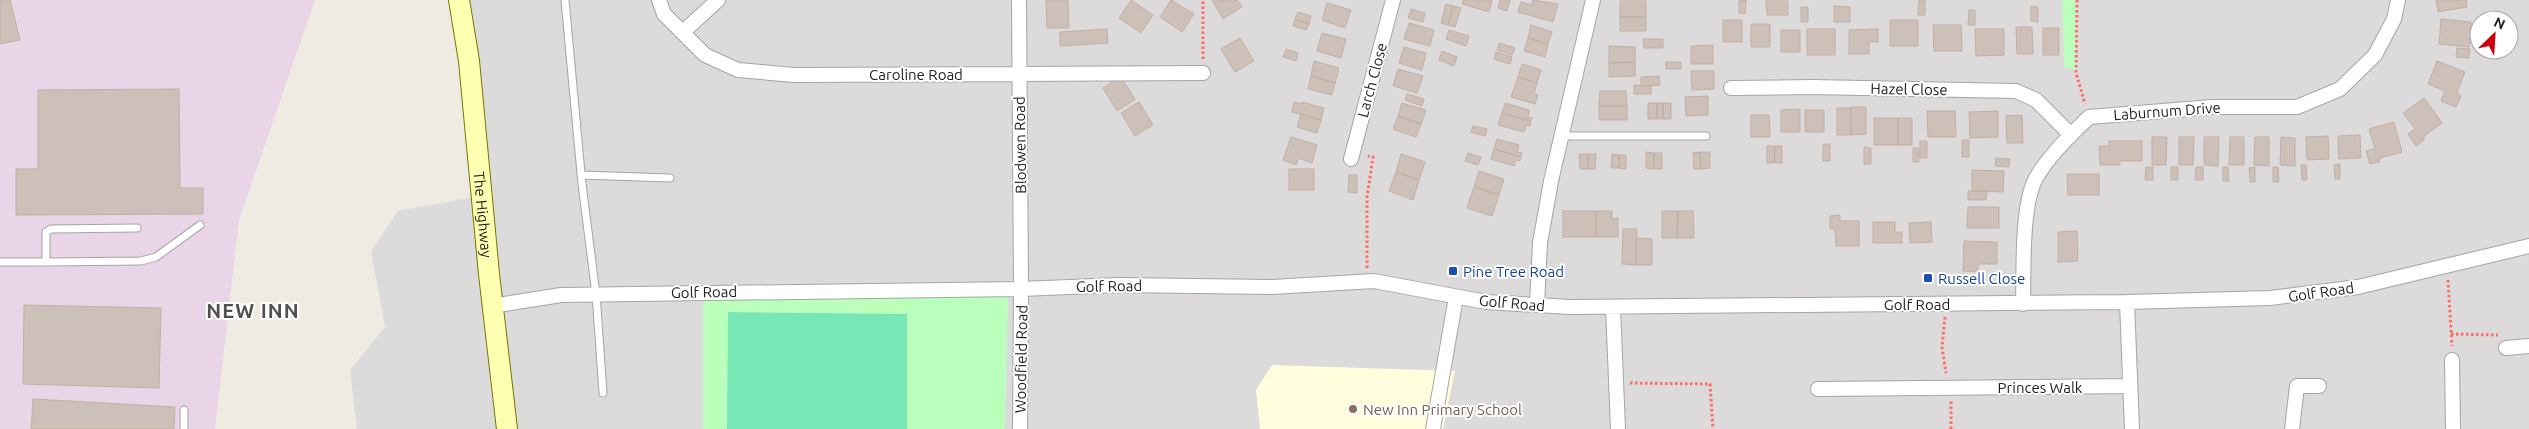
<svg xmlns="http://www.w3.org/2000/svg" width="2529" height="429" font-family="Ubuntu,sans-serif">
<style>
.residential{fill:#dcdada;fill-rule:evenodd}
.industrial{fill:#ead4e7}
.education{fill:#fffddc}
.park{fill:#baffbc}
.pitch{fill:#78e7b6}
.building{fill:#ccc0b8;stroke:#c3afa3}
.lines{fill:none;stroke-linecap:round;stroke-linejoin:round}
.lane-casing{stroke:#a5a5a5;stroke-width:9}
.street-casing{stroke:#a5a5a5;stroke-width:16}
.secondary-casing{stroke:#737900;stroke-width:22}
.path{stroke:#ff6c64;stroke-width:3;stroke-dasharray:2.5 2.5;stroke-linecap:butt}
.lane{stroke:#fff;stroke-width:7}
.street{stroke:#fff;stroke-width:14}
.secondary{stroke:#ffffb1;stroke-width:20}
.transit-dot{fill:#1a4fb4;stroke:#fff;stroke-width:2}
.education-dot{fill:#8d6e63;stroke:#fff;stroke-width:2}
.labels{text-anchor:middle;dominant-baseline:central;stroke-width:4;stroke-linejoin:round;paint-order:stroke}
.street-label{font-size:15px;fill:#1e1e1e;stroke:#fff}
.transit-label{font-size:15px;fill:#164399;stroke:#fff;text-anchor:start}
.education-label{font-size:15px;fill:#785e54;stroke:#fff;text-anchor:start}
.district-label{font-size:20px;font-weight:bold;letter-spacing:1px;fill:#515151;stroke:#fff}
</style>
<rect width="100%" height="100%" fill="#f0ebe2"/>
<path class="residential" d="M459,0H2529V429H357L350,370L385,327L371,251L398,211L479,196ZM2479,20H2509V50H2479Z"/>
<path class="industrial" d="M0,0H315L239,220L215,429H0Z"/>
<path class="education" d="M1272,365L1455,371L1443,429H1260L1256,390Z"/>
<path class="park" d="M2062,0H2077L2076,70L2064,67Z
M1008,289L1005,429H703V292Z"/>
<path class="pitch" d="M728,312L907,314V429H727Z"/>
<path class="building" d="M0,0H10L20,40L0,44Z
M1046,0H1068L1069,28H1047Z
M1131,0L1153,15L1141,33L1119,18Z
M1171,0L1194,14L1182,32L1160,17Z
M1212,0H1237L1242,7L1223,19Z
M1463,0H1492L1489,12L1462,4Z
M1500,0H1510L1507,11L1498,8Z
M1533,0L1558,4L1553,22L1518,12L1521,2L1531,5Z
M1739,0H1746L1745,14L1739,13Z
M1919,0H1925V15H1918Z
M2436,0H2466L2467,7L2438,12Z
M1620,1H1646V17H1620Z
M1766,1H1788V15H1767Z
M1327,3L1351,10L1345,28L1322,20Z
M1446,4L1453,6L1448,25L1441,23Z
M1453,6L1461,8L1455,27L1448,25Z
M1834,6L1850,7V22H1834Z
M2031,6L2038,7V22L2031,21Z
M1801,7H1808V22H1801Z
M1411,9L1425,13L1423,22L1408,18Z
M1969,10H1975V25H1968Z
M1298,12L1311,16L1309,24L1295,19Z
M1620,17H1646V31H1620Z
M1295,19L1309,24L1306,30L1293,26Z
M2441,19L2471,22L2469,47L2439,44Z
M1723,20H1742V42H1723Z
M1890,20H1918V46H1890Z
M1409,23L1434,30L1430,46L1404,39Z
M1751,24H1770V47H1751Z
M1531,25L1552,32L1548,44L1528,38Z
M1933,25H1961L1962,51H1934Z
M2016,27H2032L2033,54H2017Z
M2043,28H2059V55H2043Z
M1107,29L1108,43L1060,46V32Z
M1807,29H1835V55H1807Z
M1878,29V42H1869V54H1849V30Z
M1975,29H2004V55L1976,56Z
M1449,30L1469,36L1466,46L1446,39Z
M1781,30H1800V52H1781Z
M1322,33L1346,39L1341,58L1317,51Z
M1240,38L1254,61L1235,72L1221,49Z
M1528,38L1548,44L1545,57L1524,51Z
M1643,39H1663V48H1644Z
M1499,43L1515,48L1512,55L1497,50Z
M1713,45V64H1691V46Z
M1609,46L1635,47V62L1609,63Z
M1404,47L1426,53L1422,70L1399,63Z
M2457,48L2470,49L2469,58L2456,57Z
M1286,49L1298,53L1296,61L1283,57Z
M1442,51L1457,57L1454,66L1439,60Z
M1496,52L1512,57L1510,64L1494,59Z
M1314,61L1339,68L1335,83L1311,76Z
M2437,61L2465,72L2457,92L2461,96L2456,107L2441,101L2445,91L2428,84Z
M1635,62V76L1609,77V63Z
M1666,62H1681V69H1666Z
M1522,64L1541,70L1537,83L1518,77Z
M1398,69L1423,76L1417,93L1393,86Z
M1691,71H1714V89L1692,90Z
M1311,76L1335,83L1332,95L1308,89Z
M1659,76L1660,85L1641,86V77Z
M1121,77L1135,99L1117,111L1103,88Z
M1518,77L1537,83L1534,94L1538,95L1535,104L1511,97Z
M1634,85L1651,86V94H1634Z
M179,89L180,188H203V214L16,215V169H38V90Z
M1600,91H1626L1627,106H1599Z
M1407,94L1424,99L1422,106L1405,100Z
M1708,96V115L1686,116L1685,97Z
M2424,98L2442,123L2424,136V140L2416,146L2408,134L2415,129L2403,113Z
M1139,102L1153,125L1135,136L1121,113Z
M1294,102L1301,104L1302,102L1324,108L1321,120L1292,112Z
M1402,103L1426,110L1421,124L1398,116Z
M1505,103L1529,110L1528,117L1532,118L1531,121L1502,113Z
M1648,103H1657V119H1648Z
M1657,103H1663V119H1657Z
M1663,103H1671V119H1663Z
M1599,106H1627V120H1599Z
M1851,107H1866V134L1851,135Z
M1837,108H1851V135H1837Z
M1800,109V132H1781V110Z
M1805,110H1824V132H1805Z
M1927,111H1955L1956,137H1928Z
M1998,111V137L1970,138L1969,112Z
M1502,113L1531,121L1530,126L1526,125L1524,132L1498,125Z
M1301,114L1321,120L1317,133L1297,127Z
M1751,115H1769L1770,137H1751Z
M2022,115L2023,143H2007L2006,116Z
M1398,116L1421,124L1416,137L1393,129Z
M1874,118H1898V145H1874Z
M1898,118H1912V145H1898Z
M2394,122L2402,152L2380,158L2379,162L2370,164L2366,151L2375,149L2369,129Z
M1473,126L1487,129L1485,136L1471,132Z
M2360,135L2361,158L2339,159L2338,136Z
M2328,136L2329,159L2307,160L2306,137Z
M1291,137L1317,145L1312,163L1298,158L1296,165L1283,160Z
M2152,137H2167L2166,165H2152Z
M2179,137H2194L2193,165H2179Z
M2204,137H2219L2218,166L2204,165Z
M2230,137H2244V165H2229Z
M2255,137H2269V166L2254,165Z
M2281,137L2295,138V166L2280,165Z
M1497,139L1519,145L1517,152L1522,153L1521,157L1494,149Z
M1962,140H1969V157H1962Z
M1920,141H1927V158H1920Z
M2109,141H2142V161H2120V165H2100L2099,146H2109Z
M1823,144H1830V161H1823Z
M1767,146H1775L1774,163H1767Z
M1775,146H1782V163H1775Z
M1864,147L1871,148V164H1864Z
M1913,148H1919V162H1913Z
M1494,149L1521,157L1520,161L1516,160L1514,166L1491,159Z
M1646,152L1654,153V169L1646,168Z
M1700,152H1710V168L1701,169Z
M1700,152L1701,169H1694L1693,153Z
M1468,153L1481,157L1478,165L1465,161Z
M1654,153H1662V169H1654Z
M1401,154L1425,162L1419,180L1396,172Z
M1579,154H1588V169H1580Z
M1588,154H1596L1595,169H1588Z
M1612,154L1619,155V168H1611Z
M1619,155H1626V169L1619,168Z
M1996,158L2010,159L2009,167L1995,166Z
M2340,164V179H2335L2334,165Z
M2301,165H2306L2307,180H2302Z
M2146,167H2153V180H2145Z
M2171,167H2178V180H2171Z
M2196,167H2203V180H2195Z
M2223,167H2228L2229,181H2223Z
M2255,167V182H2250L2249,168Z
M2273,167H2278L2279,182H2273Z
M1289,169H1314V190H1289Z
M1972,170L2004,171L2003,192L1972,191Z
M1479,171L1504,179L1499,195L1474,187Z
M1396,172L1419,180L1413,200L1389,191Z
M2067,174H2099V195H2068Z
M1349,175H1357V193L1348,192Z
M1474,187L1499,195L1492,216L1467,208Z
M1968,191H1987L1986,200H1968Z
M1968,207H1999V228H1967Z
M1563,211H1596V237H1563Z
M1596,211H1612V219L1618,218V237H1596Z
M1662,211H1678L1677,238H1662Z
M1678,211H1693L1694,238H1677Z
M1840,215V221H1859V246H1836L1835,229H1830V216Z
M1873,222H1895V232H1902V243H1873Z
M1931,222L1932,242L1910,243L1909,223Z
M1623,229H1637L1636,265L1622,264Z
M2077,231L2078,261L2058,262V232Z
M1636,238L1652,239V265H1636Z
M1964,241L1997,242V264H1978V272L1963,271Z
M24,305L161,308L159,388L23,384Z
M33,399L175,407L174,429H31Z"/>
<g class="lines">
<defs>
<path id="lane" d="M565,0L582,184L596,294L603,393
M1561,136H1706
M581,175L670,178
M0,262H46V232L51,229L137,228
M46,262L141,261L156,257L200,225
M184,429V410"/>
<path id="street" d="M659,0L664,14L705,55L738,70L794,75L1203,73
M1019,0L1021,289L1020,429
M683,32L718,0
M1731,88L1812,87L2016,91L2036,100L2071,135
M1351,159L1393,0
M2127,302L2132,429
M2023,304C2024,272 2021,205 2036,178C2050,154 2070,136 2089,117L2212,107H2297L2340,89L2375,55L2394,19L2398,0
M1537,305L1540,243L1551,181L1593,0
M492,306L561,295L1021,289L1119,285L1272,287L1374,281L1486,302L1570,307L2127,302L2270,298L2358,287L2529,246
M1613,307L1618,429
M2506,348L2529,346
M2452,360L2453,429
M1818,389L2130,386
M1433,429L1456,297
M2292,429L2297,386H2319"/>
<g id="secondary">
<path id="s1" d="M459,0L469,61L489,274L507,429"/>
</g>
</defs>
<use href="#lane" class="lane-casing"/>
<use href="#street" class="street-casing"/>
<use href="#secondary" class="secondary-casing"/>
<path class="path" d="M2077,0L2076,73L2085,104
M1203,59V0
M1367,268V197L1373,157L1368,156
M2448,280L2452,346
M1945,317L1942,347L1946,373
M2451,334L2498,335
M1630,383L1710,384L1713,429
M1951,429V401"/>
<use href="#lane" class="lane"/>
<use href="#street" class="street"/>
<use href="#secondary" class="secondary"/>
</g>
<g class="transit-dot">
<rect x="1448" y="266" width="10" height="10" rx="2.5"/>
<rect x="1923" y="273" width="10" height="10" rx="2.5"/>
</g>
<circle class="education-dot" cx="1353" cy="409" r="5"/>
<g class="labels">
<g class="street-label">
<text x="916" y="74">Caroline Road</text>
<text transform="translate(1372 80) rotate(-75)">Larch Close</text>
<text transform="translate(1909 89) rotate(1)">Hazel Close</text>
<text transform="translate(2167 111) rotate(-4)">Laburnum Drive</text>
<text transform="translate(1020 145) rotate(-91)">Blodwen Road</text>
<text stroke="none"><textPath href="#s1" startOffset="216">The Highway</textPath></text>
<text transform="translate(1109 286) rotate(-1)">Golf Road</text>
<text transform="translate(704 292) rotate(-1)">Golf Road</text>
<text transform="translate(2321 292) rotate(-8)">Golf Road</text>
<text transform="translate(1512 303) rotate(5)">Golf Road</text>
<text x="1917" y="304">Golf Road</text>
<text transform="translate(1021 359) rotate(-89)">Woodfield Road</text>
<text x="2040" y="387">Princes Walk</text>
</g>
<g class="transit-label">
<text x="1463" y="271">Pine Tree Road</text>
<text x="1938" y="278">Russell Close</text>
</g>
<g class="education-label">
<text x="1363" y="409">New Inn Primary School</text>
</g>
<g class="district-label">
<text x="253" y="310">NEW INN</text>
</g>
</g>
<g transform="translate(2494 35) rotate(25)"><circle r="24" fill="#ffffff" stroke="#a5a5a5"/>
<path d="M0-4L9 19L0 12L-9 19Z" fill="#cb000b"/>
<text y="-8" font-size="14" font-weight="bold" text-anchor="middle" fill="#1e1e1e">N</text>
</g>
</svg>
